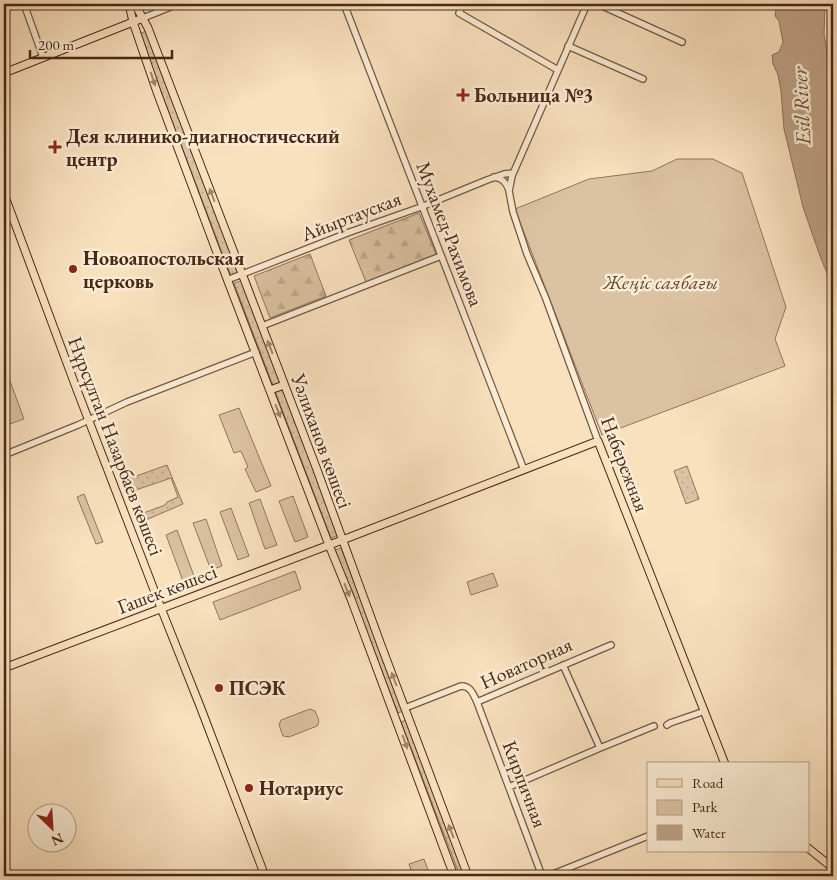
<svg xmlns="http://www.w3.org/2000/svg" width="837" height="880" font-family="'EB Garamond',serif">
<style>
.grass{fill:url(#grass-dots);stroke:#92755c}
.forest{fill:url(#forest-firs);stroke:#92755c}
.park{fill:#dbc2a2;stroke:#92755c}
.water{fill:#bea285;stroke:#907159}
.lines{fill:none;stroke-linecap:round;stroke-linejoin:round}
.minor-casing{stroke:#765641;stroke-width:8}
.major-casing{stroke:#4a2817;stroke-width:9}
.minor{stroke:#fbecd5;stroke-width:5.5}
.major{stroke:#f9e1be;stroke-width:7}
.oneway{fill:#a2846a}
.poi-dot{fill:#8f2418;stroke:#fbecd5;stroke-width:2}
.labels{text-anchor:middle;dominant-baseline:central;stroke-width:5;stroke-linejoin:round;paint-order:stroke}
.poi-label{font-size:20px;font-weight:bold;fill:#4a2817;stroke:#fbecd5;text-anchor:start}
.street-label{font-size:20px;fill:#4a2817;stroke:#fbecd5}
.park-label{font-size:20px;font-style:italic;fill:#674733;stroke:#fbecd5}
.water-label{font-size:21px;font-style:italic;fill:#6d4d38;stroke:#fbecd5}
</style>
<defs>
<pattern id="grass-dots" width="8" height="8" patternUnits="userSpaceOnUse" patternTransform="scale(1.25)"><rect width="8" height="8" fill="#dbc2a2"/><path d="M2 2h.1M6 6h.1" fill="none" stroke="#bda78b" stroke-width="1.8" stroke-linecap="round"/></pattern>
<pattern id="forest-firs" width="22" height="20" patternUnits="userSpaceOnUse" patternTransform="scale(1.25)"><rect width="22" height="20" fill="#dbc2a2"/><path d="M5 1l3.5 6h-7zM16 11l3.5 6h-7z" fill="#bda78b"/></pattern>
</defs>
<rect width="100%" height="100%" fill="#f9e1be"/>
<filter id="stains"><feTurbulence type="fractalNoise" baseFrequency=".004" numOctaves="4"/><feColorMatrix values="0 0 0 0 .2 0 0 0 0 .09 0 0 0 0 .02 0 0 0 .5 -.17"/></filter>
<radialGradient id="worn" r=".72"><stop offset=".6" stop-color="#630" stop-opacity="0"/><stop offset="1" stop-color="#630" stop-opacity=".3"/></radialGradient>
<path class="grass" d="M146,31L238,273L231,276L139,34Z
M241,281L338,535L331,538L234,283Z
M167,465L183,504L141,522L138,515L165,505L167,502L178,497L171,478L130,492L125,480Z
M687,466L699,499L686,504L674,471Z
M341,548L403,711L398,713L335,550Z
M406,720L465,876H460L401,722Z"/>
<path class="forest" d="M419,213L436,254L366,282L349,240Z
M310,254L326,296L270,318L254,276Z"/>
<path class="park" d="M677,159H713L742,173L786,307L775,339L785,366L602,435L515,209L589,179L652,171Z
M10,381L24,419L4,426V384Z
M239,408L271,486L256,492L245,469L248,467L241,451L234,453L219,415Z
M84,494L103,542L96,544L77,497Z
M293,496L308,537L295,542L279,501Z
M260,499L277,545L265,549L249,503Z
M231,508L249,556L238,560L220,512Z
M206,519L222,566L211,570L193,523Z
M177,530L194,576L183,581L166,535Z
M295,571L301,589L220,620L213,602Z
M493,573L498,586L471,595L467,582Z
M310,709L315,711C317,716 321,721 317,726L289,737L283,736L279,725L281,720Z
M424,859L430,876H413L409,864Z"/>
<path class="water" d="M777,4H825L824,34L833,87V288L820,256L803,207L784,129L781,91L778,75L773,64L772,55L779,52L783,42L779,21L775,16Z"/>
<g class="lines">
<defs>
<path id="minor" d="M24,4L43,57
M344,4L524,470
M463,4L459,13L558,70
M587,4L512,176L509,191L513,212L527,254L546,299L598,441
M598,4L682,42
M143,18L178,4
M568,46L643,79
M494,177C502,178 506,182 509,190
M227,280L350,232L421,207L487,180L504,174L513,173
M262,326L441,256
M4,455L78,425L127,402L256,352
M563,665L600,748
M477,702L611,645
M405,708L461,686C471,686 473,694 477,702L542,876
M667,725L670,723L705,711
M509,787L600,748L654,726
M548,876L648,836"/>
<path id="major" d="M129,4L133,22L157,92L216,250L329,545L351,599L454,876
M135,4L148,28L316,467L381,645L468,876
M4,73L143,18
M4,194L77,390L161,608L200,706L265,876
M270,390L284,385
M4,668L345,539L598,441L725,764
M808,848L833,868"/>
</defs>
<use href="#minor" class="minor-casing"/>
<use href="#major" class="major-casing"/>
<use href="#minor" class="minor"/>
<use href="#major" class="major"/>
</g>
<defs><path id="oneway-solid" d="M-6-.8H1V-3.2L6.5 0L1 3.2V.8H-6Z" transform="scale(1.25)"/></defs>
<g class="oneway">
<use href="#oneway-solid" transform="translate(153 79) rotate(71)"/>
<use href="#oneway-solid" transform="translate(212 195) rotate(-111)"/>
<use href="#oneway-solid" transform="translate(270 347) rotate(-111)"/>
<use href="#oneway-solid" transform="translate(278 411) rotate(69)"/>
<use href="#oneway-solid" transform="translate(347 590) rotate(68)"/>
<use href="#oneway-solid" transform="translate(394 679) rotate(-111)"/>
<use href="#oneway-solid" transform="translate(405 742) rotate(70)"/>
<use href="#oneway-solid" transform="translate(451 831) rotate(-111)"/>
</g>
<g class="poi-dot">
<path d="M460.5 87.5h5v5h5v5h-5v5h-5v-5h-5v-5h5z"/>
<path d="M52.5 139.5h5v5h5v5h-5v5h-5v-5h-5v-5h5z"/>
<circle cx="73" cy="269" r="5"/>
<circle cx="219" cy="688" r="5"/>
<circle cx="249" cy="788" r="5"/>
</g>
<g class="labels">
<g class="poi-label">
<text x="474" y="95">Больница №3</text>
<text x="66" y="136">Дея клинико-диагностический<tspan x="66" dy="23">центр</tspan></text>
<text x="83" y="258">Новоапостольская<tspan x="83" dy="23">церковь</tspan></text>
<text x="229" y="688">ПСЭК</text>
<text x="259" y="788">Нотариус</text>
</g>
<g class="street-label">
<text transform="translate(351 216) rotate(-21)">Айыртауская</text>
<text transform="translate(450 234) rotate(69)">Мухамед-Рахимова</text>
<text transform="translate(322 441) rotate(70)">Уәлиханов көшесі</text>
<text transform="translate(116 446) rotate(69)">Нұрсұлтан Назарбаев көшесі</text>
<text transform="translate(625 464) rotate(69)">Набережная</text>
<text transform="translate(167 589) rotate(-21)">Гашек көшесі</text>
<text transform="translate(526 663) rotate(-24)">Новаторная</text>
<text transform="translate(525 784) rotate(69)">Кирпичная</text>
</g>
<g class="park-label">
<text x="661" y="282">Жеңіс саябағы</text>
</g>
<g class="water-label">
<text transform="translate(801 106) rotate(-93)">Esil River</text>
</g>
</g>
<rect width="837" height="880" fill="none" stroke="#f9e1be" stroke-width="20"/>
<rect x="5" y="5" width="827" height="870" fill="none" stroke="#4a2817" stroke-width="2.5"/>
<rect x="10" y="10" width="817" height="860" fill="none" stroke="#4a2817"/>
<rect x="647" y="762" width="162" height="90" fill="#fbecd5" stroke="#b49e89"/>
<rect x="657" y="779" width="25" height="8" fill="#f9e1be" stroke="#b49e89"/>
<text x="692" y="788" font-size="15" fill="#4a2817">Road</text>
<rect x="657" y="800" width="25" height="15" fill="#dbc2a2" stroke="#b49e89"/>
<text x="692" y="812" font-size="15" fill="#4a2817">Park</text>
<rect x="657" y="825" width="25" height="15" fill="#bea285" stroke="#b49e89"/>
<text x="692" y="838" font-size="15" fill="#4a2817">Water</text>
<g transform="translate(52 828) rotate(155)"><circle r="24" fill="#fbecd5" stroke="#b49e89"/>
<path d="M0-4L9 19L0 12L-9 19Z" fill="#8f2418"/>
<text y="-8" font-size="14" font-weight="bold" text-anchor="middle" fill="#4a2817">N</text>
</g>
<path d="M30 50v8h142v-8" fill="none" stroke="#4a2817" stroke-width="2.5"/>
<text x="38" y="50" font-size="15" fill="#4a2817" stroke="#fbecd5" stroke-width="4" paint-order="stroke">200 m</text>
<rect width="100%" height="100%" filter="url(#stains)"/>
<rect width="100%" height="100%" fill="url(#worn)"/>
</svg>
